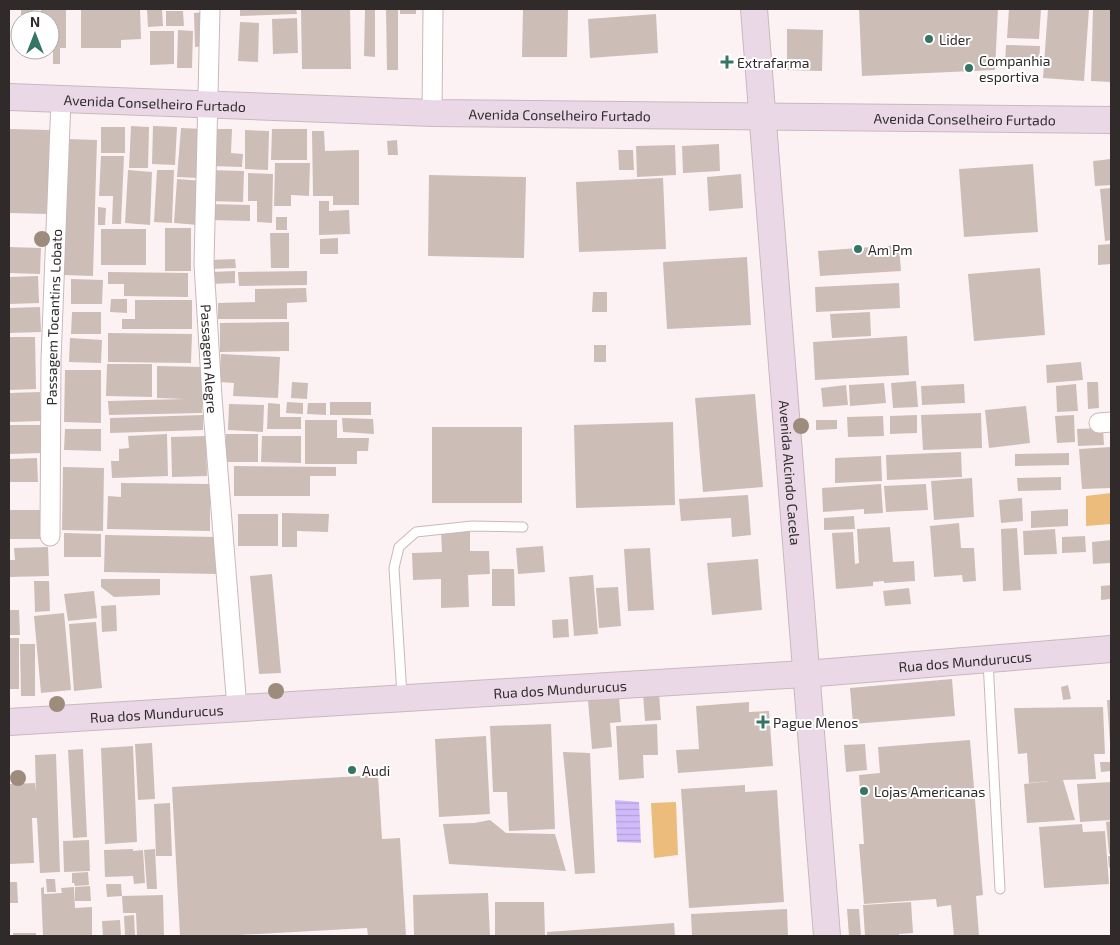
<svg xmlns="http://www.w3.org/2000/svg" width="1120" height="945" font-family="'Exo 2',sans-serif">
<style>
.green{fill:#ebbc7c}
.water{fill:url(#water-rules)}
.building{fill:#cdbdb7}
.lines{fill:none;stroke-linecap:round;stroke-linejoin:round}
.lane-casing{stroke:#c9b8ba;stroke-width:11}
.street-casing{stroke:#c9b8ba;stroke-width:21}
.secondary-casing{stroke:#c9b8ba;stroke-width:28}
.lane{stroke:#fff;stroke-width:9}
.street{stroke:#fff;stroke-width:19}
.secondary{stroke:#ebd8e7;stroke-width:26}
.tree{fill:#9d8c7b}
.poi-dot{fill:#347565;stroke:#fff;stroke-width:2}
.labels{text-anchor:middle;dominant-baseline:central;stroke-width:4;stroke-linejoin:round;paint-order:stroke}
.poi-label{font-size:14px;fill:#302a2b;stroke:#fff;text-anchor:start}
.street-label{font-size:14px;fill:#302a2b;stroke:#fff}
</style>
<defs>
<pattern id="water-rules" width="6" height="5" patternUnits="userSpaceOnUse" patternTransform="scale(1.25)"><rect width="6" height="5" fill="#d1baf9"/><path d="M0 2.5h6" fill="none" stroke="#b4a0d6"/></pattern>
</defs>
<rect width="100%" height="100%" fill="#fdf2f3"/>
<path class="green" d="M1111,493V524L1086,526V496Z
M676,802L678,855L654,858L651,803Z"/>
<path class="water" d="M615,800L639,802L641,843L617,842Z"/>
<path class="building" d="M21,9H33V20H21Z
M41,9H66V48H60V64H53V48H50V20H41Z
M81,9H140L141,39L121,40V48H81Z
M147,9H162L163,26L148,27Z
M240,9H296L297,14L240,16Z
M301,9H350L351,69H302Z
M365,9H375V57L364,56Z
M386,9H398V70H387Z
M400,9H416V14H400Z
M523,9H568L567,57H522Z
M859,9H998L995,70L862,76Z
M1009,9H1041L1039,39L1007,38Z
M1048,9H1089L1084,81L1043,78Z
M1093,9H1111V82L1091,81Z
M166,11H183L184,26H166Z
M206,12L208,46L195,47L194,13Z
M656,14L658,53L590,58L588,19Z
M297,18L298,53L273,54L272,19Z
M240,22L259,23L258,62L238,61Z
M787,29L823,30L822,71L787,70Z
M178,30L193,31L192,68H177Z
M150,31H174V64L150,65Z
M1006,45L1040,46L1039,65L1005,64Z
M20,50H32V52H20Z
M131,126L149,127L148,168H129Z
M153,126L177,127L175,165L152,164Z
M101,127H125V153H101Z
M181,128L203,129L200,178L177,177Z
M9,129L50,130L48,214L9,213Z
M210,129H232L231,153L243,154L242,167L209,166Z
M272,129H307V160H271Z
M245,130L269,131L268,170L245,169Z
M312,131H324L325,151L359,150V205H333V196H313Z
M68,139L97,140L93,276L64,275Z
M397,140L398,155H388L387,141Z
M719,144L720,171L683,173L682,146Z
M675,145L676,175L637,177L636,146Z
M618,150H633L634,170H619Z
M101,156H124L121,224H112L113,196H99Z
M1111,159V185L1095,186L1093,161Z
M275,163H310L309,196L291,195V206H274Z
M1033,164L1038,232L964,237L959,169Z
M128,170L152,172L150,225L125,223Z
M157,170H174L172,223L154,222Z
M209,170L244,171L243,202L208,201Z
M248,173L273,174L272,223L257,222V201H248Z
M741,174L743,208L709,211L707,177Z
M429,175L526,177L524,258L428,256Z
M663,178L666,249L579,252L576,182Z
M177,179L203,181L199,225L174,223Z
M1111,188V240L1105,241L1100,189Z
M319,201H329V211L349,210L350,234L319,235Z
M209,204L250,205V221L209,220Z
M98,207L106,208L105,225H98Z
M276,217H287V230H276Z
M165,228H191V271H165Z
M101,229H146V265H101Z
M270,233H289V268H271Z
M338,238V254H320V239Z
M1111,244V264L1098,265V245Z
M899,245L901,271L820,276L818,251Z
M9,247L41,248L40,274L9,273Z
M747,257L751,325L667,329L663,262Z
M235,259L236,268L210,269L209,260Z
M1040,268L1045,335L974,341L968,274Z
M235,271V283L211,284V272Z
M307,271V285L239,286L238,272Z
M108,272L188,273V297L124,296V284H108Z
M38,276L39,303L9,304V277Z
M71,279L103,280L102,304H71Z
M899,283L900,308L816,312L815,287Z
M306,288L307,302L287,303V319H218V303L255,302V289Z
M593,292H607V312H592Z
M111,299H127V313L110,312Z
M135,300H192V329H122V319H135Z
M40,307L41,332L9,333V308Z
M72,312H101V334H71Z
M870,312L871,336L832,338L830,314Z
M289,322V351L220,352V323Z
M108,333L192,334L191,363L108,362Z
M907,336L909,375L815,380L813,342Z
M9,337H35L36,389L9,390Z
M70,338L102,340L101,363L69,362Z
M594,345H606V362H594Z
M221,354L280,357L278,398L233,396L234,383L219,382Z
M1081,362L1083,380L1047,383L1046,365Z
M107,364H152V397L106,396Z
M157,366L202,367V413L109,415L108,401L185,399L157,398Z
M65,370H101V423L64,422Z
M916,381L918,407L893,408L891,383Z
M292,382L308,383L307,399L291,398Z
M1087,382H1098L1099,408L1088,409Z
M884,383L886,403L850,406L849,385Z
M964,384L965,403L922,405L921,386Z
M1076,384L1078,411L1057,412L1056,386Z
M846,385L848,405L823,407L821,388Z
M40,392L41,421L10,422L9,393Z
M755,394L763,487L703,492L695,398Z
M287,402L303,403V414L286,413Z
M330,402H371V415H330Z
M268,403L280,404V417H301V429H267Z
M308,403H326V415L307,414Z
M229,404L264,405L263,432L228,430Z
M1026,406L1030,443L989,448L985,410Z
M981,413L982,448L923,450L921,415Z
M203,415V430L110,433V418Z
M917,415V433L890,434V416Z
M1074,415L1075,442L1057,443L1055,416Z
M883,416L884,436L848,437L847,417Z
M342,418L373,419L374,434L343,432Z
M305,420H337V438H369L368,451H357V464H305Z
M816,420H837V429L816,430Z
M673,422L675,505L576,508L574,425Z
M9,425H42L43,453L9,454Z
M432,427H522V503H432Z
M1103,428L1104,445L1078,446L1077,429Z
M65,429H101V451L64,450Z
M167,434L168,476L112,478L111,461H119V449L129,448L128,436Z
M226,434H258V462H226Z
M206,436L207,476L172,477L171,437Z
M262,436H301V463L261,462Z
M1111,447V488L1082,489L1079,449Z
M961,452L962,477L887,480L886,455Z
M1069,453V465L1015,466V454Z
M881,456L882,481L835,483V458Z
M37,458L38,482H9V459Z
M234,466L336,467V476H310V496H234Z
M63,467L104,468L103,531L62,530Z
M1061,477V490L1018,491L1017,478Z
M972,478L974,517L934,520L931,481Z
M121,483L210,484V531L107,529L108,496L121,497Z
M881,484L883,513L864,514V509L823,512L822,488Z
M926,484L928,510L886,512L884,486Z
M748,495L751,535L732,537L731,518L681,521L679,499Z
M1022,498L1023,521L1001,523L999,500Z
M1068,509V526L1031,528V511Z
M9,510H45V539H9Z
M282,513L329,514L328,532L297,531V547H282Z
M238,514H278V546H238Z
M854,516L855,529L824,530V518Z
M959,523L961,548H974L976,581L963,582L962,575L934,577L930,526Z
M890,527L893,562L914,561L915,581L884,583V581L873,582V586L836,589L832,533L853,532L855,564L859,563L857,529Z
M1017,528L1021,590L1003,591L1001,529Z
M1055,529L1057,554L1024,555L1023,531Z
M441,532H470V551H489L490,574L468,575L469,607L441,608V579L413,580L412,553L442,552Z
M64,533L101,534V557H64Z
M105,535L219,537L218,574L104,572Z
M1085,536L1086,552L1062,553V537Z
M1111,540V563L1093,564L1092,542Z
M543,546L545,572L518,574L516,548Z
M48,547L49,576L9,577V560H15L14,548Z
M650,548L654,610L628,611L624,549Z
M758,559L762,610L712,615L707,563Z
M492,569H514L515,606H492Z
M272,574L281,673L259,674L250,576Z
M593,575L598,634L574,636L569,577Z
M101,579H160V595L114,597L101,587Z
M34,581H49L50,611L35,612Z
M1111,585V599L1101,600V586Z
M618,587L621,626L599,628L596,588Z
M909,588L911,604L885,606L883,591Z
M94,591L97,618L68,621L64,594Z
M116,605L117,631L102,632L101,606Z
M9,610H19L20,635H9Z
M64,613L71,690L41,693L34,616Z
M568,619L569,637L553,638L552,620Z
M96,622L102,688L74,691L69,624Z
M9,638H19V689H9Z
M20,644H35V696H21Z
M952,679L955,716L853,724L850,688Z
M1068,685L1071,699L1063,700L1061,687Z
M659,692L661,720L645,721L643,693Z
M619,697L621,722L610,723L612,747L592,749L588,700Z
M1107,700H1111V743H1110Z
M749,702V712L769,711L773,766L678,773L676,750L699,749L696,706Z
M1103,707L1105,754H1094L1096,779L1063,780L1075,820L1027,823L1024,784L1049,781L1029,783L1027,753L1018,754L1014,708Z
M551,724L555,829L509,831L507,792H493L490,726Z
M657,724L658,755H643L644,778L619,780L616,726Z
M486,736L490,814L439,817L435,739Z
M970,740L983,895L976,896L979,936H954L951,905L937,907L936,899L864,904L859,844H864L859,775L880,773L878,747Z
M152,743L155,799L138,800L135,744Z
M865,744L867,770L846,772L844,745Z
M133,746L137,842L105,844L101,748Z
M83,749L87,837L73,838L68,750Z
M563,752L590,753L595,873L575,874Z
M56,754L60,872L40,873L37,818H32L34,863L9,864V784L35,783L36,792L35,755Z
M1100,762H1111V771L1101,772Z
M378,775L382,839L400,838L406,936H368L367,928L220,936H180L172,787Z
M1111,782V820L1080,822L1077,784Z
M745,785V792L777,790L784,902L689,908L681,789Z
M170,803L172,856H156L154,804Z
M490,820L506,833L555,834L566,871L449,864L443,824L474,823Z
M1111,821V854H1109L1106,822Z
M1082,824L1083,832L1105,831L1109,884L1044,888L1039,827Z
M89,840L90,871L64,872L63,841Z
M133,849V851L143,850L145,883L134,884L133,876L105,877L104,850Z
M155,849L157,889H147L144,850Z
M1108,856H1111V867L1109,868Z
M88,872L89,885L75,886L74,883H72V873Z
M46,879H55L56,892H47Z
M9,882H17L18,903H9Z
M106,884H121L122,896L107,897Z
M90,886L91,901H75V887Z
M44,887V894L62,893L61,888L74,887L75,908L92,907V936H43L41,888Z
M488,893L490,936H414L413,895Z
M163,895L164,936H137L136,913H123L122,896Z
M495,902H544L545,936H495Z
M911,902L913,933L899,934V936H865L863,905Z
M787,909L788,936H692L691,914Z
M847,909H859L861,936H849Z
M134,915L135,936H125L124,916Z
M120,920L121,936H103L102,921Z
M674,923L675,936H547V932Z
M13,933H36V936H13Z"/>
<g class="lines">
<defs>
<path id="lane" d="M988,661L1000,889
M402,695L394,568L399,547L416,532L472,526L523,527"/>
<g id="street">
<path id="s1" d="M210,9L204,264L212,397L237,708"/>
<path d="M432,113L433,9"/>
<path d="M1099,423L1111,422"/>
<path id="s2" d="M50,536L51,360L61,99"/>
</g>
<g id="secondary">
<path id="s3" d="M754,9L827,936"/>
<path id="s4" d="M9,97L432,113L1111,120"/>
<path id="s5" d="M9,722L805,674L1111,649"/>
</g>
</defs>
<use href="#lane" class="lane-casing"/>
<use href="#street" class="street-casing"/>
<use href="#secondary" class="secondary-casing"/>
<use href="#lane" class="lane"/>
<use href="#street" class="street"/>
<use href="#secondary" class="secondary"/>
</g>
<g class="tree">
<circle cx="42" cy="239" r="8"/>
<circle cx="801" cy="426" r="8"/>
<circle cx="276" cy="691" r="8"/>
<circle cx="57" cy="704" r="8"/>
<circle cx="18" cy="778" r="8"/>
</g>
<g class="poi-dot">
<circle cx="929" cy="39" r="5"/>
<path d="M724.5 54.5h5v5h5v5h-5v5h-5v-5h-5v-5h5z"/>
<circle cx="969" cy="68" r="5"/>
<circle cx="858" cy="249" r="5"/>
<path d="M760.5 714.5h5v5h5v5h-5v5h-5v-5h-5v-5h5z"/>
<circle cx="352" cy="770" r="5"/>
<circle cx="864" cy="791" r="5"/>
</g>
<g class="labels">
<g class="poi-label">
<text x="939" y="39">Lider</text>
<text x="979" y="60">Companhia<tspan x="979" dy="16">esportiva</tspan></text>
<text x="737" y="62">Extrafarma</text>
<text x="868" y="249">Am Pm</text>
<text x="773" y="722">Pague Menos</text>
<text x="362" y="770">Audi</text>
<text x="874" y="791">Lojas Americanas</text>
</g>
<g class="street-label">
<text stroke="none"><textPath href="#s4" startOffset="146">Avenida Conselheiro Furtado</textPath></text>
<text stroke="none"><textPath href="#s4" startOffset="551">Avenida Conselheiro Furtado</textPath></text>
<text stroke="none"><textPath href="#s4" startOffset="956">Avenida Conselheiro Furtado</textPath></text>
<text stroke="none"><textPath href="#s2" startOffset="219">Passagem Tocantins Lobato</textPath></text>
<text stroke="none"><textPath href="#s1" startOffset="350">Passagem Alegre</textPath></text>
<text stroke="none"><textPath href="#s3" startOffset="465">Avenida Alcindo Cacela</textPath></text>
<text stroke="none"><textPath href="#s5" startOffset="958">Rua dos Mundurucus</textPath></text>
<text stroke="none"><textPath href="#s5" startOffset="552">Rua dos Mundurucus</textPath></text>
<text stroke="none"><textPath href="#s5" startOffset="148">Rua dos Mundurucus</textPath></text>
</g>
</g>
<rect width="1120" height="945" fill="none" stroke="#302a2b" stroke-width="20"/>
<g transform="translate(35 35)"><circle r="24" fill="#ffffff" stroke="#acaaaa"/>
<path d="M0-4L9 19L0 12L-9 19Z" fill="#347565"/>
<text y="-8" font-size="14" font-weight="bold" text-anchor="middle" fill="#302a2b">N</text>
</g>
</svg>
